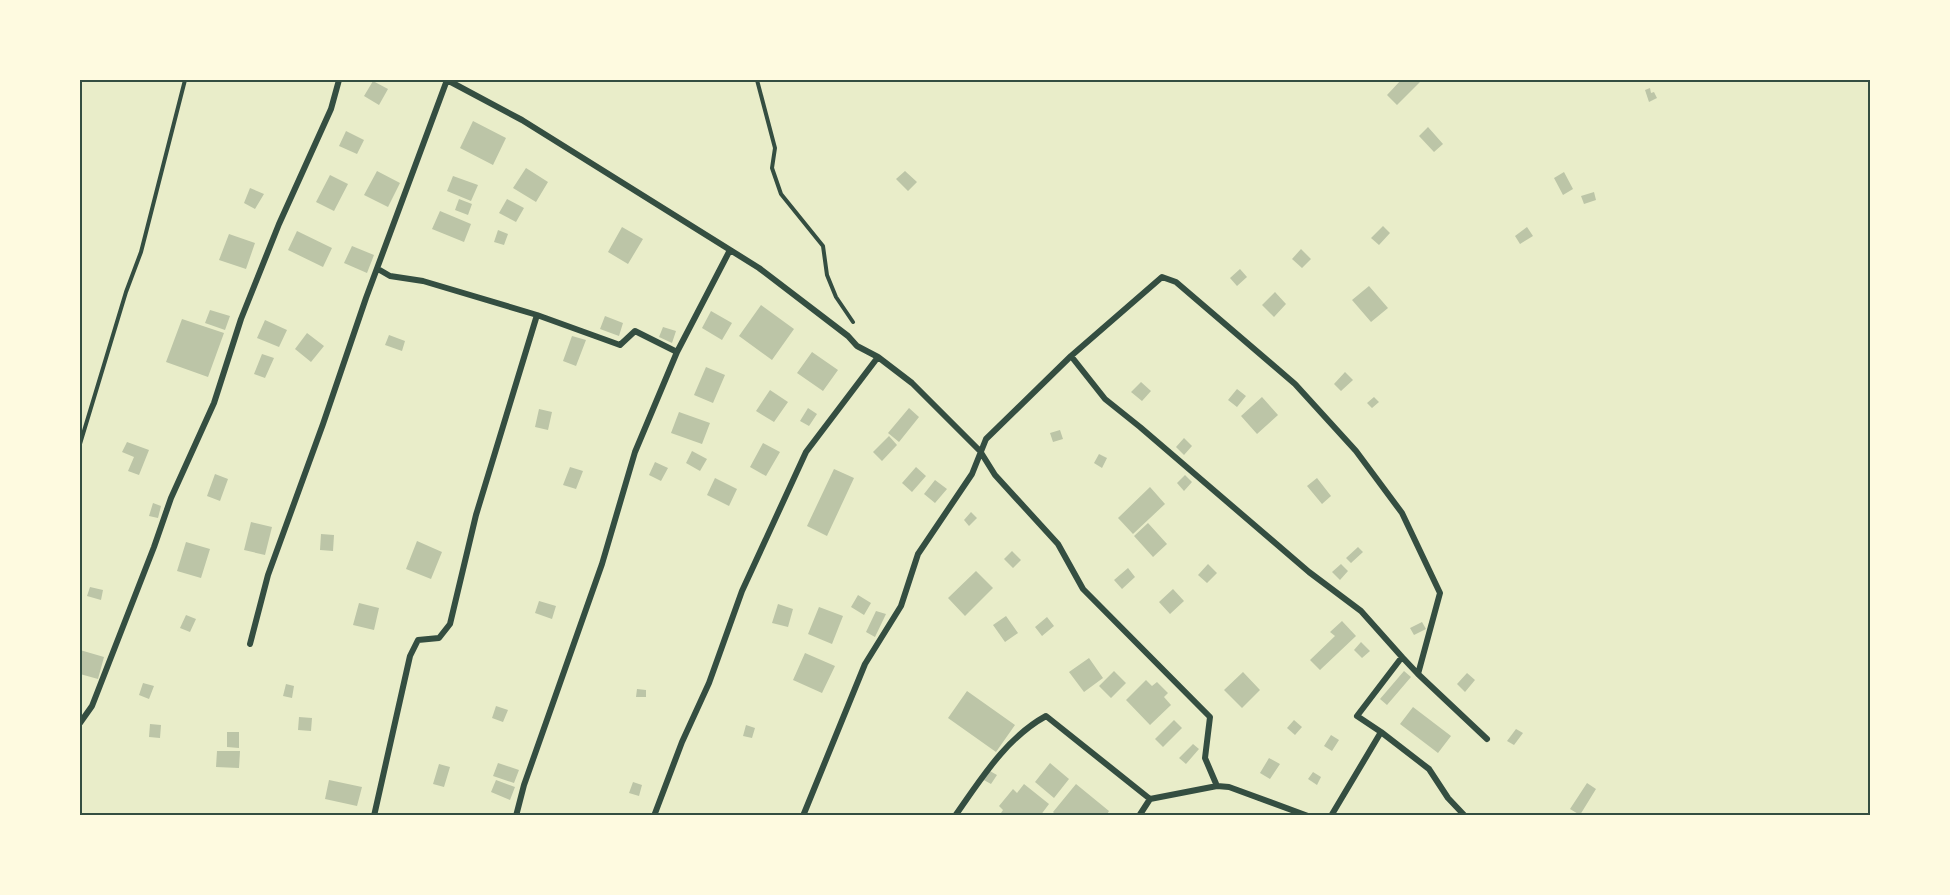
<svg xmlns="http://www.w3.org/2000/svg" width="1950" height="895" font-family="Literata,serif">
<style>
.building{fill:#bcc5a7}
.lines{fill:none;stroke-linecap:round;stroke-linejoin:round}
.path{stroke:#344e41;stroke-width:4}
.minor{stroke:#344e41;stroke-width:6}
.neatline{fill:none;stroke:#344e41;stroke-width:2}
</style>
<rect width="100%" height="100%" fill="#e9edc9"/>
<path class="building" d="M1401,80H1422L1397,105L1387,95Z
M373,81L388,89L379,105L364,96Z
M1650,88L1651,93L1654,92L1657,98L1649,102L1645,90Z
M473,121L506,138L493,165L460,148Z
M1428,127L1443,144L1434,152L1419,136Z
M346,131L364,140L357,154L339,146Z
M526,168L548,182L536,202L513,188Z
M377,171L400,183L388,207L364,195Z
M905,171L917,182L908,191L896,179Z
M1564,172L1573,189L1563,195L1554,178Z
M330,175L348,184L334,211L316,202Z
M453,176L478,185L471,201L447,191Z
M250,188L264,194L255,209L244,203Z
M1594,192L1596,200L1584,204L1581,196Z
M459,199L472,204L468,215L455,210Z
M507,199L524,208L516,222L499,213Z
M440,211L471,224L464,242L432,229Z
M1383,226L1390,233L1379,245L1371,238Z
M622,227L643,239L628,264L608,252Z
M1527,227L1533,236L1520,244L1515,236Z
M498,230L508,234L504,245L494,242Z
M297,231L332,248L323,267L288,250Z
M229,234L255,243L246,269L219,260Z
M352,246L374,255L367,273L344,263Z
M1301,249L1311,259L1302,268L1292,259Z
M1240,269L1247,277L1237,286L1230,278Z
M1369,286L1388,308L1371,322L1352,300Z
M1275,292L1286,304L1274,317L1262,305Z
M761,305L794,329L772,360L739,336Z
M210,310L230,316L225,330L205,323Z
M711,311L732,323L722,340L702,328Z
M605,316L623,323L619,336L600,329Z
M182,319L224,333L208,377L166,362Z
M265,320L287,330L279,347L257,338Z
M663,327L676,331L672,343L659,337Z
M307,333L324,346L311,362L295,349Z
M389,335L405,341L402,351L385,345Z
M572,336L586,340L576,366L563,361Z
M812,352L838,370L823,391L797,373Z
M262,354L274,358L265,378L254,374Z
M706,367L725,375L713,403L694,395Z
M1345,372L1353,380L1341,391L1334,384Z
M1141,382L1151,391L1142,401L1131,392Z
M1237,389L1246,396L1237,407L1228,400Z
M770,390L788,402L774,422L756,411Z
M1262,397L1278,415L1257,434L1241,416Z
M1374,397L1379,402L1372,408L1367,403Z
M808,408L817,414L809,426L800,421Z
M909,408L919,417L899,442L888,433Z
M539,409L552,412L548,430L535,427Z
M679,412L710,423L702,444L671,433Z
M1060,430L1063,439L1053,442L1050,433Z
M889,436L897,445L882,461L873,452Z
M1184,438L1192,446L1184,455L1176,447Z
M127,442L149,450L139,475L128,471L134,457L122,452Z
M763,443L780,452L766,476L750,467Z
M692,451L707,459L700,471L686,463Z
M1099,454L1107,458L1102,468L1094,463Z
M655,462L668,468L661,481L649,475Z
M570,467L583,471L576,489L563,485Z
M916,467L926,476L912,492L902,483Z
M834,469L854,478L827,536L807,526Z
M215,474L228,479L220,501L207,496Z
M1185,475L1192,482L1184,491L1177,483Z
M715,478L737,489L729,506L707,495Z
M1317,478L1331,496L1322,504L1307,486Z
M935,480L947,489L935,503L924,494Z
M1150,487L1165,504L1133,534L1118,518Z
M153,503L161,506L158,518L149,516Z
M971,512L977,518L969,526L964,520Z
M251,522L272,527L265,555L244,550Z
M1148,523L1167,544L1153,557L1134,536Z
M321,534L334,535L333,551L320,550Z
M417,541L442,552L431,579L406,569Z
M186,542L210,549L201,578L177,571Z
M1358,547L1363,552L1351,563L1346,558Z
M1012,551L1021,560L1013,568L1004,559Z
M1208,564L1217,573L1207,583L1198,575Z
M1341,564L1348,571L1340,580L1332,572Z
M1128,568L1135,577L1122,589L1114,580Z
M976,571L993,588L965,616L948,598Z
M90,587L103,590L101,600L87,596Z
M1173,589L1184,601L1170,614L1159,602Z
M858,595L871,603L864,615L851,607Z
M539,601L556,606L552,619L535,613Z
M359,603L379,608L374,630L353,625Z
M778,604L793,609L788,627L772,623Z
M819,607L843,616L832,644L808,634Z
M876,611L886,614L875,637L866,632Z
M186,615L196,619L190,632L180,628Z
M1006,616L1018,633L1005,642L993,625Z
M1047,617L1054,626L1042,636L1035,627Z
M1342,621L1356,636L1320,670L1310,660L1335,636L1330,632Z
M1422,622L1426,629L1414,635L1410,628Z
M1361,642L1370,651L1362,658L1354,650Z
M80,650L104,657L98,679L80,674Z
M805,653L835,666L822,693L793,680Z
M1089,658L1103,678L1084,692L1069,672Z
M1114,671L1126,683L1111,698L1099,686Z
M1404,671L1411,677L1387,705L1380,699Z
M1243,672L1260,690L1242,708L1224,690Z
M1467,673L1475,680L1465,692L1457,684Z
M1146,680L1152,686L1157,682L1168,693L1164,697L1171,705L1150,725L1126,700Z
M143,683L154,686L149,699L139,695Z
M286,684L294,686L292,698L283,696Z
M637,689L646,690V697H636Z
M967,691L1015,725L996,752L948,718Z
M496,706L508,710L503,722L492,718Z
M1413,707L1451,736L1438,753L1400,724Z
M299,717L312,718L311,731L298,730Z
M1174,720L1182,728L1163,747L1155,739Z
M1294,720L1302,727L1295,735L1287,728Z
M150,724L161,725L160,738L149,737Z
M746,725L755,728L752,738L743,736Z
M1516,729L1523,733L1514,745L1507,741Z
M227,732H239V748L227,747Z
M1331,735L1339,740L1332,751L1324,746Z
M1193,744L1199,749L1186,764L1179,758Z
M217,751H240L239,768L216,767Z
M1269,758L1280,764L1270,779L1260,773Z
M498,763L519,770L514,783L493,776Z
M1050,763L1069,779L1054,798L1035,782Z
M439,764L450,767L444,787L433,784Z
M988,770L997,775L991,784L982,779Z
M1313,772L1321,777L1317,785L1308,779Z
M329,780L362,787L357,806L325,799Z
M496,780L515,787L510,800L491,792Z
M633,782L642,785L639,796L629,793Z
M1587,783L1596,789L1580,815L1570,809Z
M1024,784L1049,804L1040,816H999L1003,810L999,806L1013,789L1017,793Z
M1076,784L1109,811L1106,816H1057L1053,812Z"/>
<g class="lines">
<path class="path" d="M757,80L775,148L772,168L781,194L823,246L827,275L836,297L853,322
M80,444L126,292L141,252L185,80"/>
<path class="minor" d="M447,80L522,120L759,268L848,336L857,346L878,357L912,383L980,451L995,475L1058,544L1083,589L1210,717L1205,758L1217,786
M378,269L390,276L423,281L537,315L620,345L635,331L677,352
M1071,356L1105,399L1140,427L1309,572L1361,611L1402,657L1357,716L1381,732L1429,769L1448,798L1465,816
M250,644L268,575L323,424L366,298L447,80
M1402,657L1418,674
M80,723L92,706L154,547L171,498L214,403L241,319L279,224L331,109L339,80
M374,816L410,656L418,640L439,638L450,624L476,515L537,315
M516,816L524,785L602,564L635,452L677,352L730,250
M654,816L682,742L709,683L742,591L806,452L878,357
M803,816L865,664L901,606L918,554L972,474L986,439L1071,356L1162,277L1176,282L1295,384L1356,451L1402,513L1440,593L1418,674L1487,739
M955,816C981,779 1006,738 1046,716L1150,799
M1139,816L1150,799L1217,786L1229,787L1308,816
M1331,816L1381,732"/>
</g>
<rect width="1950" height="895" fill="none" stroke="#fefae0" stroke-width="162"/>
<rect x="81" y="81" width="1788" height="733" class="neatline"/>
</svg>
